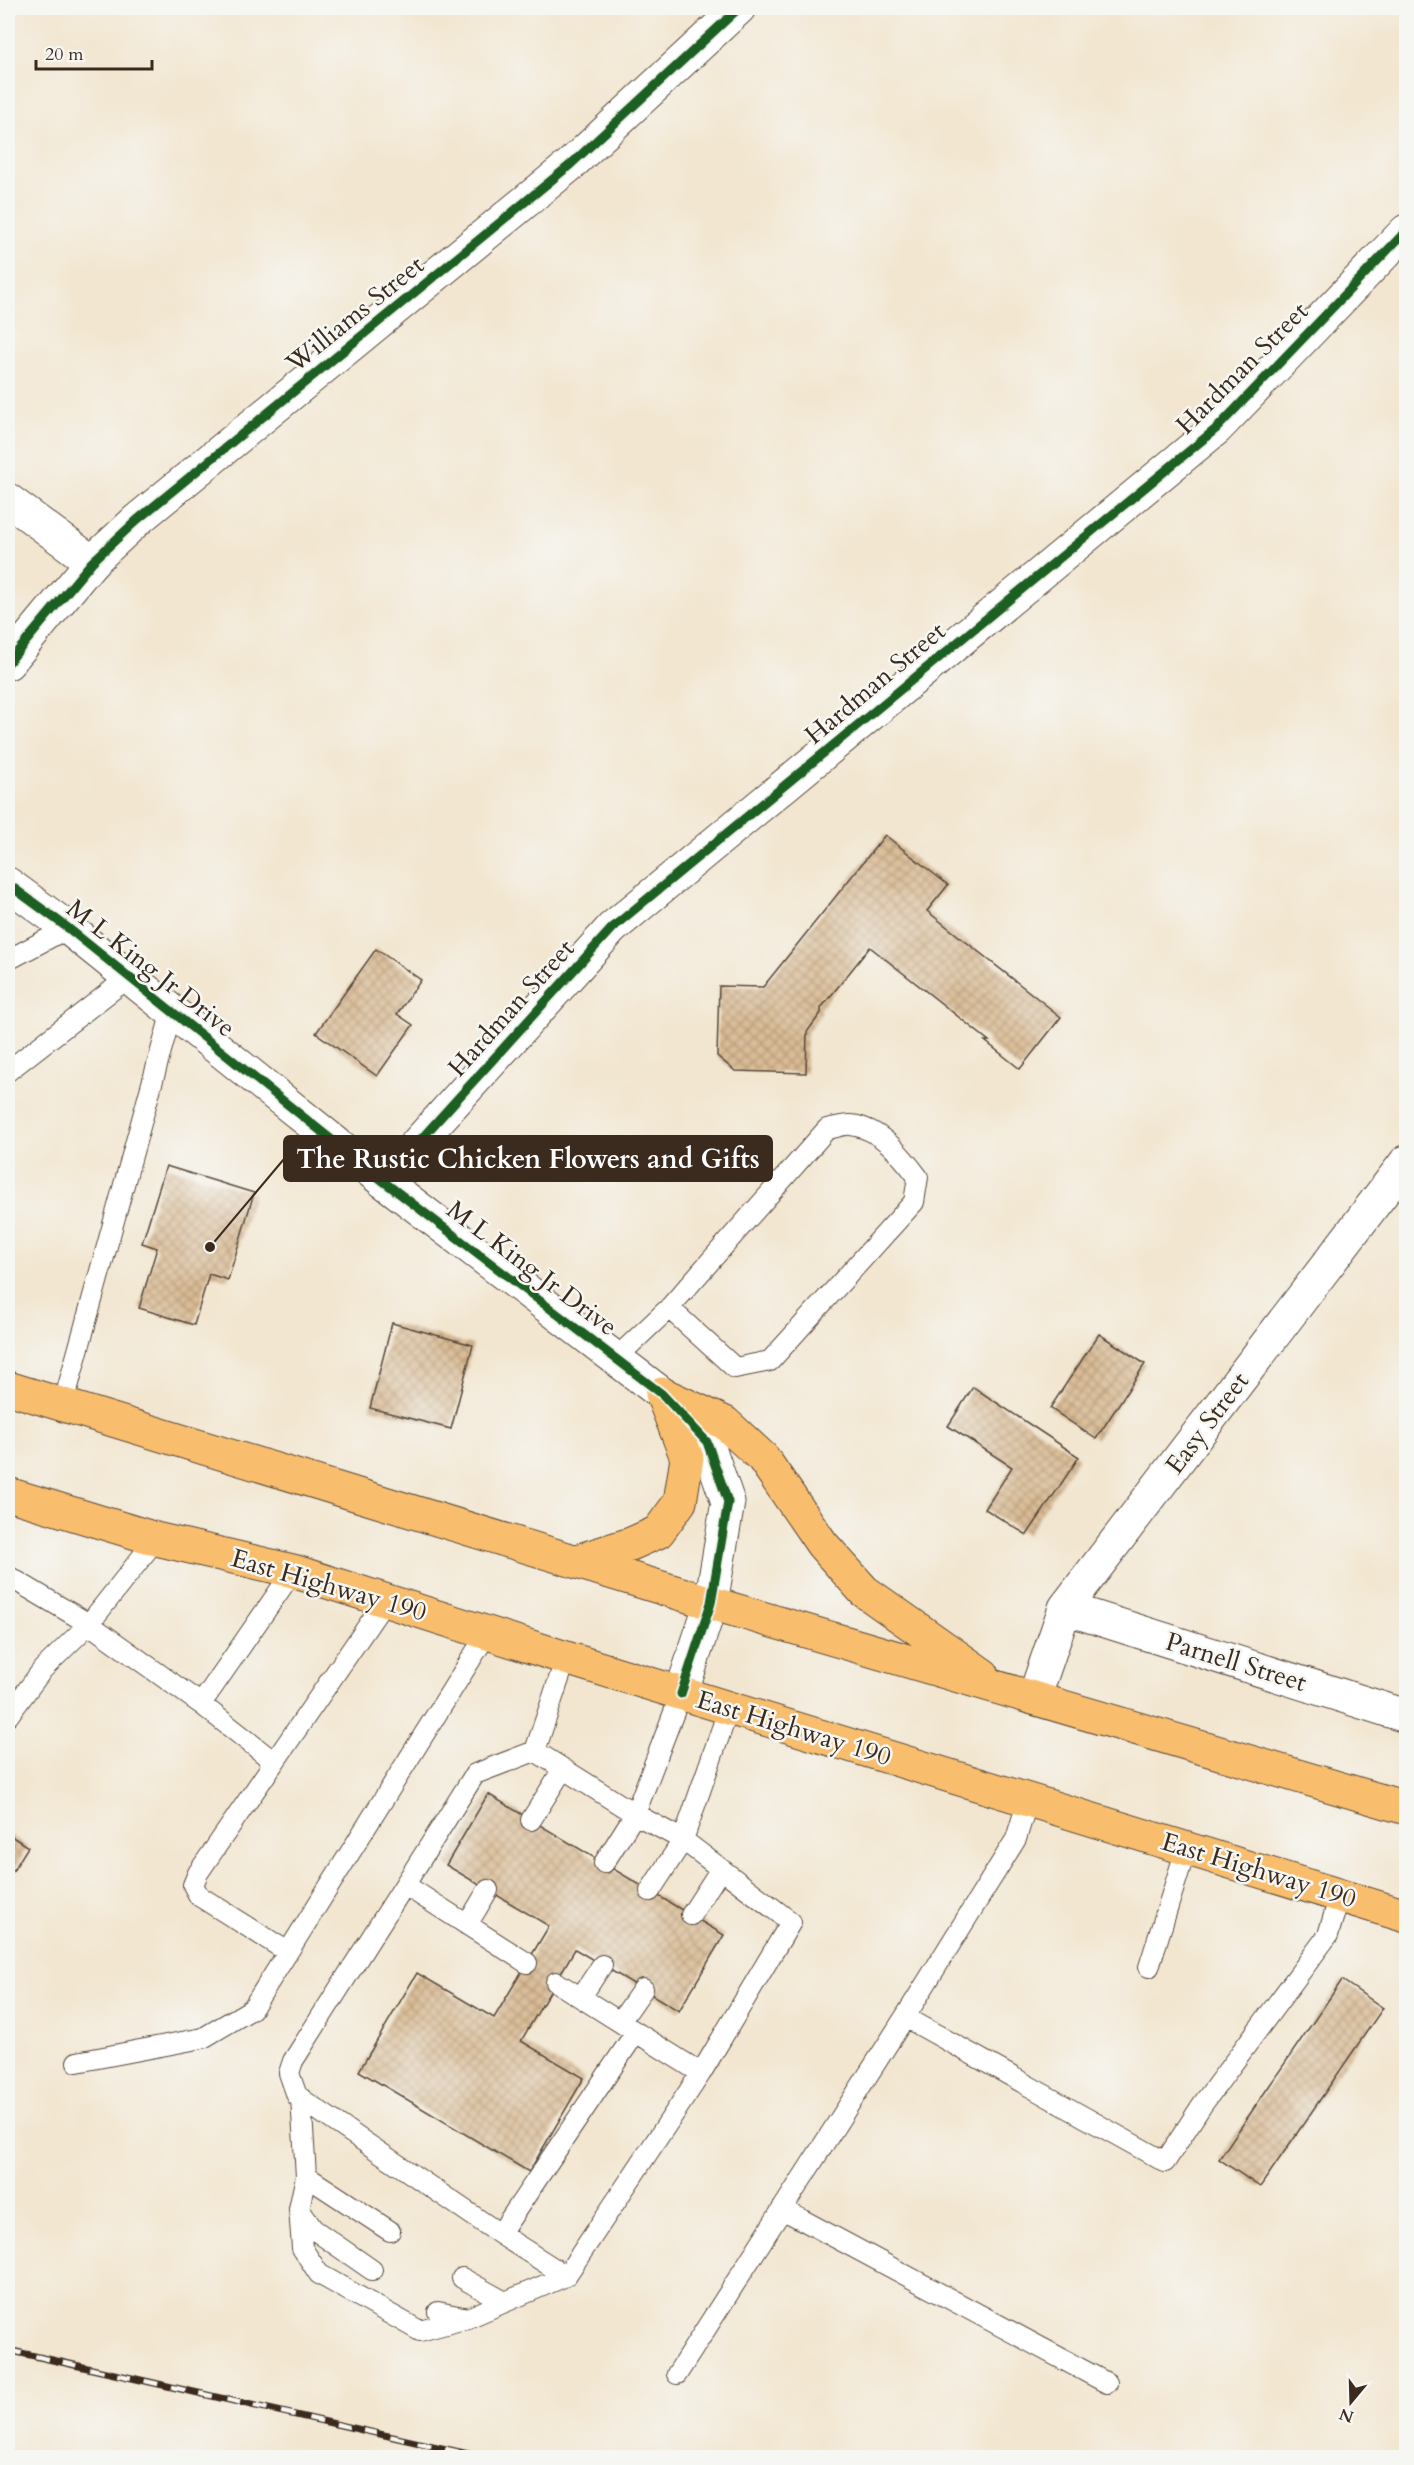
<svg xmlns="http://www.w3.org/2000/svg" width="1414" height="2465" font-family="Cardo,serif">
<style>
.building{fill:url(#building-cross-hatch)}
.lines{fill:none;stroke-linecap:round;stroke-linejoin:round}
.service-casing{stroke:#564639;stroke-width:22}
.minor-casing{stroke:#564639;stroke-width:35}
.tertiary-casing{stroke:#564639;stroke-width:35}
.primary-casing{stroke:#564639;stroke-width:35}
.service{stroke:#fff;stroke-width:20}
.minor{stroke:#fff;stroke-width:33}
.tertiary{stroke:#fff;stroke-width:33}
.primary{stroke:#f9be6d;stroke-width:33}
.rail-casing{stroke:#3b2a1e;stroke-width:7}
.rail{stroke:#f6f6f2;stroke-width:4.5;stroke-dasharray:14;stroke-linecap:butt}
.cycleway-casing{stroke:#f6f6f2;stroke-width:13}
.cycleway{stroke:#1b5e20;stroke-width:9}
.labels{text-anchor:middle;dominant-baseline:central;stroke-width:5;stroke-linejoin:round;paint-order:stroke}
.street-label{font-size:26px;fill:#3b2a1e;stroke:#f6f6f2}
.leader{fill:none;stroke:#3b2a1e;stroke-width:2}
.callout-dot{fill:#3b2a1e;stroke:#f6f6f2;stroke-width:2}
.callout{fill:#3b2a1e;stroke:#3b2a1e;stroke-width:2}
.callout-label{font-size:27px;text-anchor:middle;font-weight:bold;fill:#fff}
</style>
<defs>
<pattern id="building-cross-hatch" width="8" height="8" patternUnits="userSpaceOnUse" patternTransform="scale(1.5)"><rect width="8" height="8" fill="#dabc95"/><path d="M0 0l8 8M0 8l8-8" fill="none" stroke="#b29979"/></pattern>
</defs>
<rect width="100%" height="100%" fill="#f6f6f2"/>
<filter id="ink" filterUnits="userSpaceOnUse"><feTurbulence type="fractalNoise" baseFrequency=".0167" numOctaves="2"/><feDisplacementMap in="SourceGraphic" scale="12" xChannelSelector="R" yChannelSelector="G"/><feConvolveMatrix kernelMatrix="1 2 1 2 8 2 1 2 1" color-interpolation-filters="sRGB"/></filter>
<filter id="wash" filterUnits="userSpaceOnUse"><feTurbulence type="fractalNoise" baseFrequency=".008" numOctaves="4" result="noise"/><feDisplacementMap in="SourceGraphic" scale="24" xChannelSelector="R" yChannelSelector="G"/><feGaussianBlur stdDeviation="1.35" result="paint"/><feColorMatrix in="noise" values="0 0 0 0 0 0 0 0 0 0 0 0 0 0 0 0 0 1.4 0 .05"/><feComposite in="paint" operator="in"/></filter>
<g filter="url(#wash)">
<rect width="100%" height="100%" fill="#f2e6d0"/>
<g id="blocks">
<path class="building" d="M885,835L948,885L927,911L1061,1017L1020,1069L985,1041H989L870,947L821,1008V1013L807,1032L806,1073L735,1071L717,1056L719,986L763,987Z
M376,949L421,980L397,1014L413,1025L377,1076L316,1033Z
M166,1166L254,1193L228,1280L209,1274L194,1325L139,1308L157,1248L142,1243Z
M392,1323L473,1345L451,1429L370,1408Z
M1099,1334L1145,1364L1096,1439L1050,1408Z
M973,1387L1079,1457L1027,1535L985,1509L1012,1467L948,1426Z
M488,1794L724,1935L679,2011L575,1949L521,2041L584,2078L529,2172L359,2071L417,1973L494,2018L549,1926L446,1865Z
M8,1834L28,1847L8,1879Z
M1342,1980L1383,2008L1260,2187L1219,2159Z"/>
</g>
</g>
<g filter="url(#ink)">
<use href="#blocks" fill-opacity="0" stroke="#564639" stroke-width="1.5"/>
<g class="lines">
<defs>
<path id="service" d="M8,960L68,928
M8,1071L129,977
M616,1358L669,1308L827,1129C834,1128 844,1124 851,1125C880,1128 902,1156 918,1177L914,1202L770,1361L735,1368L669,1308
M63,1405L172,1011
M8,1576L89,1624L201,1704L273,1761
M385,1601L198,1873L193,1885L199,1896L288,1952L488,1632
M201,1704L293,1571
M8,1716L43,1669L89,1624L156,1539
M535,1751L635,1814L683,1840L791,1922L701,2073L566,2276L500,2234L297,2096L289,2073L293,2061L475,1774L535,1751L566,1658
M1028,1800L1016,1839L905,2017L1165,2162L1202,2105L1328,1935L1340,1895
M531,1820L563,1769
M604,1863L635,1814L681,1694
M405,1885L527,1963
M650,1891L683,1840L729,1708
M691,1915L720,1870
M467,1925L488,1890
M1149,1967L1186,1849
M556,1982L701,2073
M581,1997L602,1965
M620,2022L643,1989
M77,2062L203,2038L252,2009L288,1952
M301,2098L306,2176L390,2231
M306,2176L299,2209L313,2229L372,2270
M299,2209L302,2248L319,2274L420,2331L468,2318
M782,2209L1107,2383
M500,2234L636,2032
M462,2278L505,2302L566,2276
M438,2312L468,2318L505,2302
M677,2374L905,2017"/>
<path id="minor" d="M8,500L92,562
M383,1181L612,928L1217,428L1406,231
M1065,1608L1406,1716
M1034,1698L1065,1608L1406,1162"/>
<path id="tertiary" d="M8,663L92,562L137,520L570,165L739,8
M8,884L68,928L383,1181L662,1394L707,1442L728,1502L711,1603L681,1694"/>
<path id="primary" d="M8,1388L711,1603L1406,1808
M662,1394L725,1423L763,1458L822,1544L864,1591L983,1675
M8,1494L156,1539L293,1571L566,1658L1406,1916
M577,1561L631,1544L658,1532L680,1502L687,1458L662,1394"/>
</defs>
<use href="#service" class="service-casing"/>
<use href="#minor" class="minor-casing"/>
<use href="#tertiary" class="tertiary-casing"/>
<use href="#primary" class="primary-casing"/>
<use href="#service" class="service"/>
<use href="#minor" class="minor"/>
<use href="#tertiary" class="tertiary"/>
<use href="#primary" class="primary"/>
<defs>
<path id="rail" d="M8,2350L486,2458"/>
</defs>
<use href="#rail" class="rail-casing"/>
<use href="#rail" class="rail"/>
<defs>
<path id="cycleway" d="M8,663L92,562L137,520L570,165L739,8
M8,884L68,928L383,1181L662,1394L707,1442L728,1502L711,1603L681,1694
M383,1181L612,928L1217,428L1406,231"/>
</defs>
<use href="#cycleway" class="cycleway-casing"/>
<use href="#cycleway" class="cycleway"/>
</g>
</g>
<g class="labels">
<g class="street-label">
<text transform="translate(355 314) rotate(-39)">Williams Street</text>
<text transform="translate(1242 368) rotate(-45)">Hardman Street</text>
<text transform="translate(875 683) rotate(-40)">Hardman Street</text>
<text transform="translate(151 968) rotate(38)">M L King Jr Drive</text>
<text transform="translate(511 1008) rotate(-48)">Hardman Street</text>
<text transform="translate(532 1268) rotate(37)">M L King Jr Drive</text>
<text transform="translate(1207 1423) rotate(-53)">Easy Street</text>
<text transform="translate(329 1585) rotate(16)">East Highway 190</text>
<text transform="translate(1236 1662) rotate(17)">Parnell Street</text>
<text transform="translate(794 1728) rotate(17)">East Highway 190</text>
<text transform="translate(1259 1870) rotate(17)">East Highway 190</text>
</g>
</g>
<path class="leader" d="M210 1247L284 1159"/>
<circle class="callout-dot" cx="210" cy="1247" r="6"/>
<rect class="callout" x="284" y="1136" width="488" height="45" rx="6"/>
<g class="callout-label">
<text x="528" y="1168">The Rustic Chicken Flowers and Gifts</text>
</g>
<rect width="1414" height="2465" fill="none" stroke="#f6f6f2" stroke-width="30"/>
<g transform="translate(1351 2402) rotate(199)" stroke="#f6f6f2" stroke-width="4.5" paint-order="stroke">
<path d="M0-4.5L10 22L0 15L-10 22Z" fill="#3b2a1e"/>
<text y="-9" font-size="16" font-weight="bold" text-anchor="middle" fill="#3b2a1e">N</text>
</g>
<path d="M36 60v9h116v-9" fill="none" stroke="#3b2a1e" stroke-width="3"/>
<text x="45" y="60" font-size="18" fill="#3b2a1e" stroke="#f6f6f2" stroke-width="4.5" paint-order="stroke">20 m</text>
</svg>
